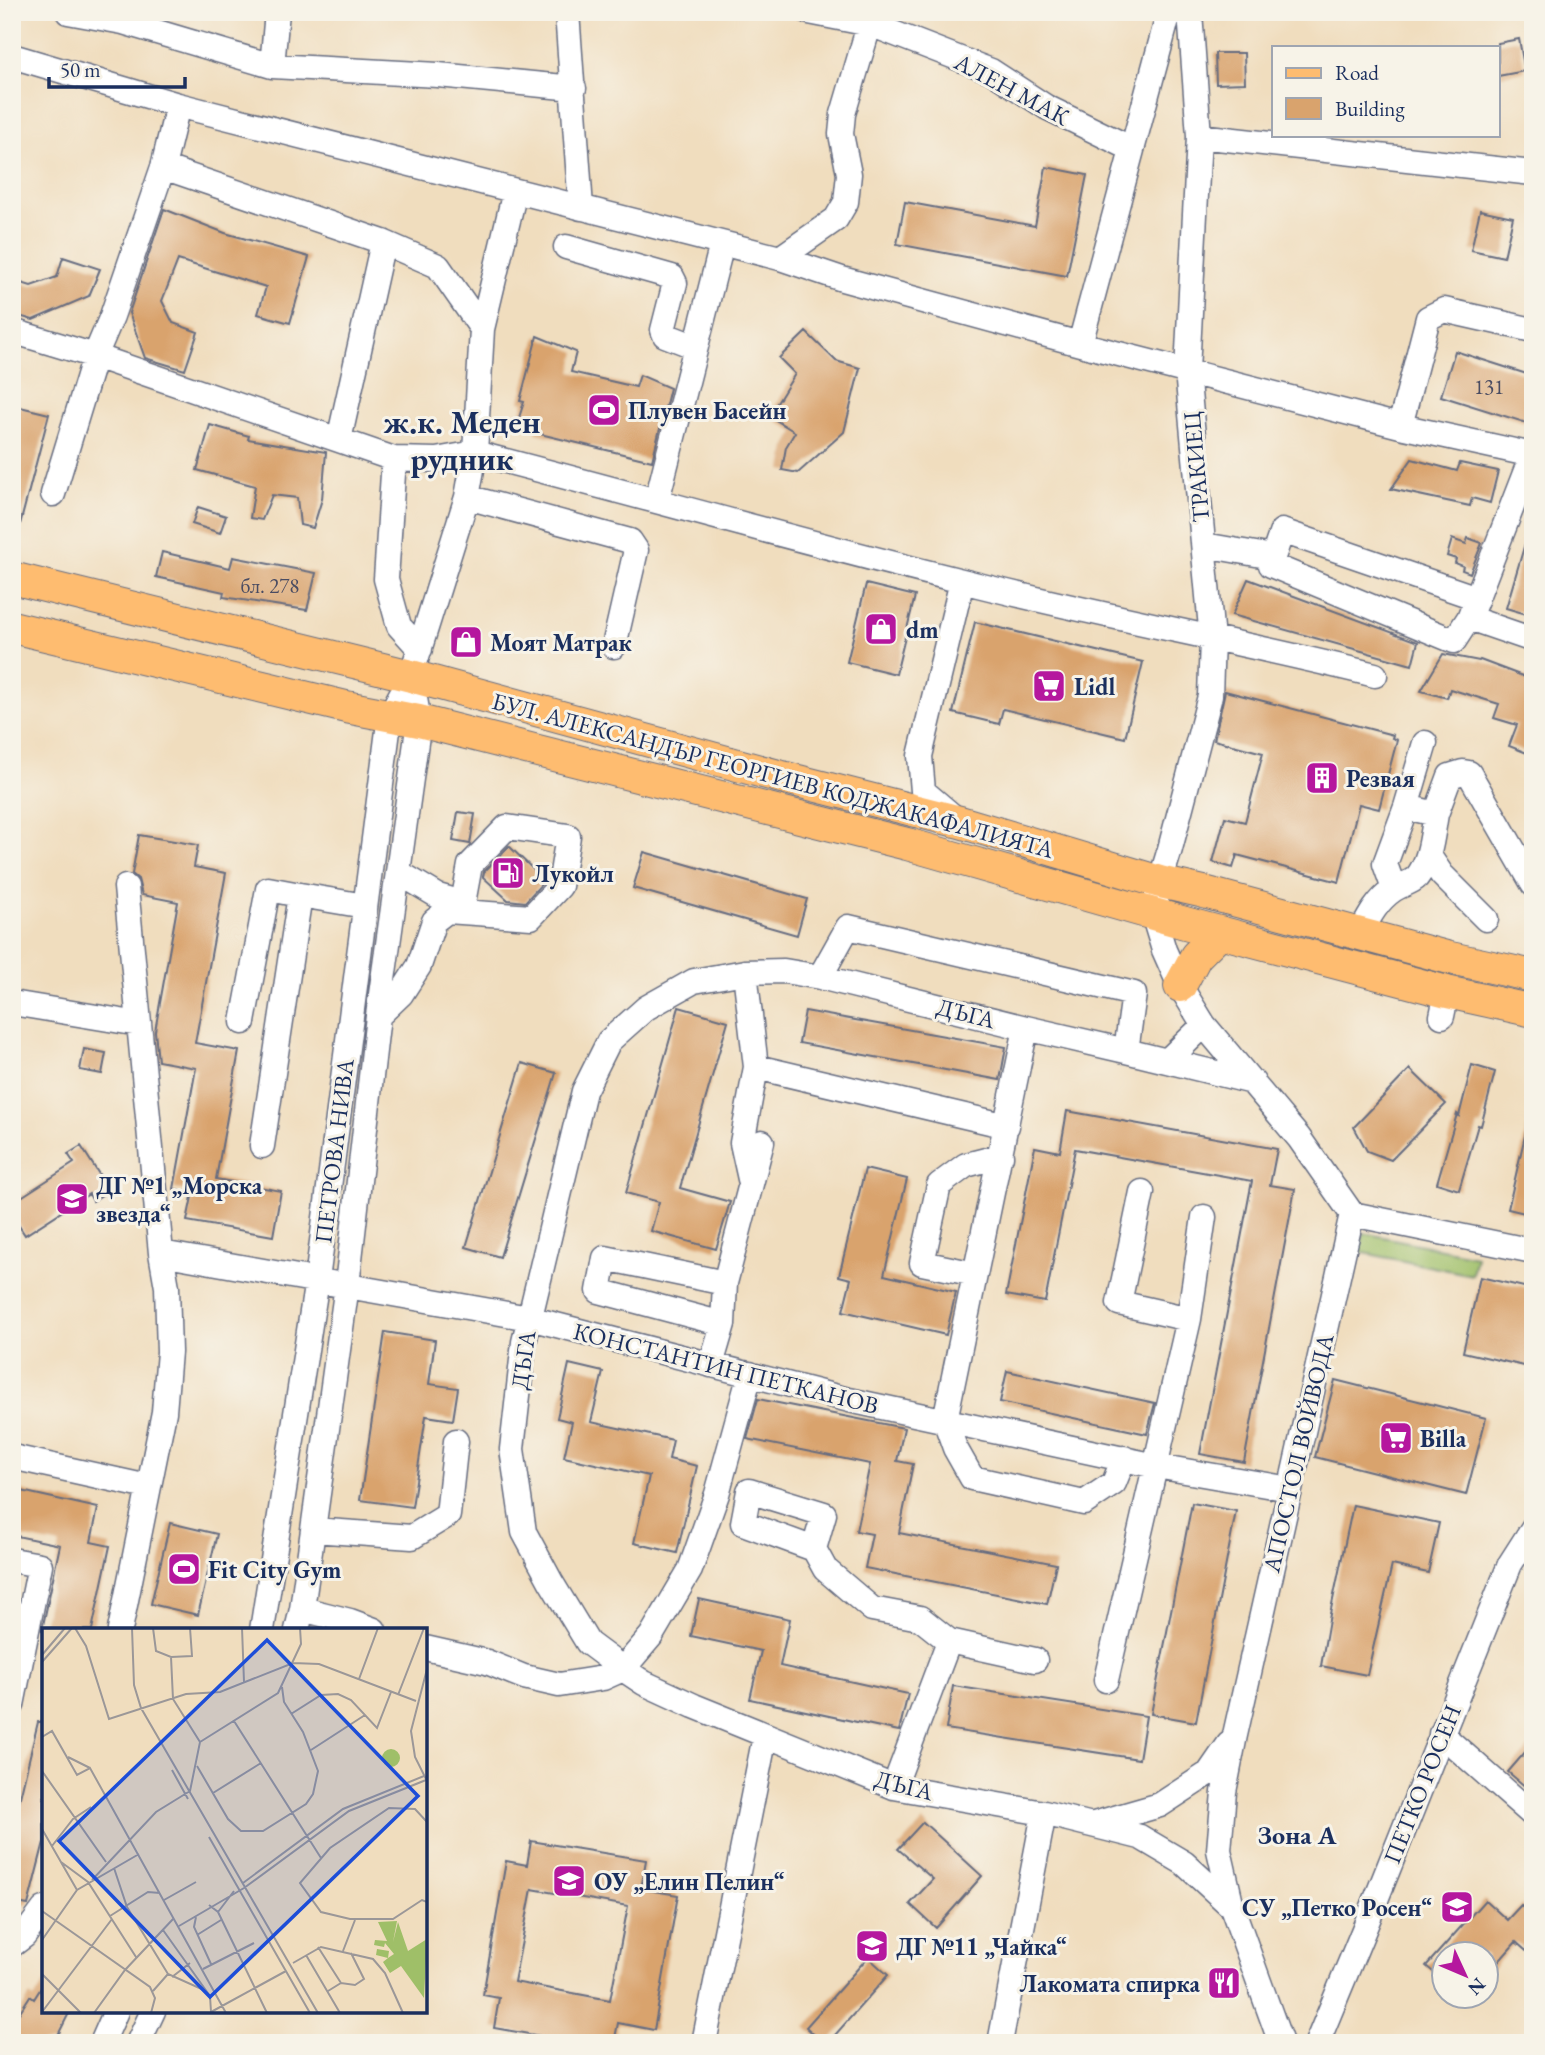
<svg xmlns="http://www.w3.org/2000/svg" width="1545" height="2055" font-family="'EB Garamond',serif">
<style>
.green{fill:#9fbf68;stroke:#5d7763;stroke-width:2}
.building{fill:#d9a36d;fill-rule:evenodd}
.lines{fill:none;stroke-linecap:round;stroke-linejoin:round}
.minor-casing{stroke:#666c80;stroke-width:27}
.major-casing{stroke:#666c80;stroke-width:34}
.minor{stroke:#fff;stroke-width:24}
.major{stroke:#febc70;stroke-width:32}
.labels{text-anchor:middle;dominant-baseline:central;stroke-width:6;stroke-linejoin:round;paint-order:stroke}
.number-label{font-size:21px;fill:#4a4c62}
.street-label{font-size:24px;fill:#1b2f5e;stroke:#f7f3e8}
.poi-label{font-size:24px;font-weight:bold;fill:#1b2f5e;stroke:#f7f3e8;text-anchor:start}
.neighbourhood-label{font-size:26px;font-weight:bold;fill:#1b2f5e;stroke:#f7f3e8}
.district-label{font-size:32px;font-weight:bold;fill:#1b2f5e;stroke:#f7f3e8}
.inset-road{fill:none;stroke:#9b9798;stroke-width:2}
.view{fill:#1d4ed8;fill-opacity:0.15;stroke:#1d4ed8;stroke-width:3.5}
.inset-edge{fill:none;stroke:#1b2f5e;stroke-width:3.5}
</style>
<rect width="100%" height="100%" fill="#f7f3e8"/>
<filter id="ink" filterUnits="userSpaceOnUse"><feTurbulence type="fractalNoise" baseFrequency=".0143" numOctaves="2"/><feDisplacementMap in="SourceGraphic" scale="14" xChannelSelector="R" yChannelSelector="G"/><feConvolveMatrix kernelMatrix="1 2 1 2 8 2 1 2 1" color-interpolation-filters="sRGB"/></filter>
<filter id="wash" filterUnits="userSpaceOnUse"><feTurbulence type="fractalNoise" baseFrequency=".00686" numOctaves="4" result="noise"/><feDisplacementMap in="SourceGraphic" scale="28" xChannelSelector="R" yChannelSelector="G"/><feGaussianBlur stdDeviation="1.57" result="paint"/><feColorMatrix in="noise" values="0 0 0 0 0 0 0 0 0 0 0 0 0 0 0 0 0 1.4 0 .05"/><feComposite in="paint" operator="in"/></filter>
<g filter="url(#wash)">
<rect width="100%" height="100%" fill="#f0ddbe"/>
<path class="green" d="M1364,1233L1476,1256L1472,1275L1359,1252Z"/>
<g id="blocks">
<path class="building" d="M1519,39L1525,71L1498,76V43Z
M1215,53H1244L1245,83L1216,84Z
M1046,167L1087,175L1067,276L897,244L905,202L1035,226Z
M164,209L225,233L309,257L290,323L258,314L266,287L178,260L162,301L173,323L198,332L185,370L145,358L129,313Z
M1480,210L1513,217L1504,257L1471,250Z
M63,257L100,269L89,296L33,320L12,314V280L31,286L57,277Z
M806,332L836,361L860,368L844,432L798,473L782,470L786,447L795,432L769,416L795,374L779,358Z
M537,336L576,352L571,372L636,387L640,375L670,388L652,461L536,433L537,429L517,424L524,402L520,401Z
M1455,351L1533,376V425L1441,396Z
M12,405L49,414L17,536L12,535Z
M210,425L249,436L248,439L326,452L322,499L313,528L300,525L297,498L272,495L262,520L250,518L255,486L197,470Z
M1412,459L1457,471L1460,463L1498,471L1490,503L1472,498L1470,506L1391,489Z
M198,507L226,516L220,533L192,524Z
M1529,530L1533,531V616L1506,608Z
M1468,538L1482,543L1470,573L1462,570L1463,566L1455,563L1456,559L1447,556L1452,539L1466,544Z
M162,552L230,568L233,557L316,573L307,610L223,597L224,592L156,577Z
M1248,579L1418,642L1412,665L1232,615Z
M866,584L915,596L896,674L847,662Z
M975,622L1143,662L1125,738L1003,709L999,724L953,713Z
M1443,654L1479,661L1480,660L1533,680V746L1527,753L1509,746L1517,725L1494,718L1499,704L1450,689L1447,698L1421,691Z
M1225,691L1393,735L1392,738L1397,740L1379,809L1359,804L1339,882L1237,855L1233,868L1213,862L1225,817L1245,822L1263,753L1214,740Z
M458,812L475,814L470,844L453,841Z
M139,835L198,845L194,867L226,873L195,1043L239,1051L216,1179L281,1191L273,1236L187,1221L193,1192L174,1189L196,1068L158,1061L155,1031L178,902L142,895L138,879L132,874Z
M509,846L540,876L547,875L546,879L525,902L508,900L483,877L484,872Z
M644,852L807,899L797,935L633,888Z
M679,1007L728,1021L680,1188L730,1202L716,1249L651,1231L659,1202L626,1193Z
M805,1011L1006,1047L1000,1080L799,1043Z
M84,1049L106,1053L102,1074L80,1070Z
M522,1063L556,1073L500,1257L466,1247Z
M1472,1065L1495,1072L1481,1126L1478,1125L1459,1190L1437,1183L1457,1114L1459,1116Z
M1410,1069L1446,1104L1391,1160L1367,1151L1354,1127Z
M1067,1111L1277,1149L1270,1185L1295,1189L1244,1462L1200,1454L1252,1181L1075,1149L1045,1302L1006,1295L1035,1147L1060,1152Z
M1527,1127L1533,1128V1215L1508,1209Z
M81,1146L109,1190L93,1201L89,1194L25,1235L12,1215V1203L74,1163L68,1154Z
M865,1169L907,1179L884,1275L956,1292L946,1335L843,1311L851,1279L839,1276Z
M1480,1277L1533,1289V1368L1463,1352Z
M385,1332L435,1340L429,1384L458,1388L453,1420L426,1416L412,1507L360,1500Z
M569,1364L603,1372L591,1422L673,1440L669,1459L697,1466L677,1553L634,1543L649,1476L564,1457L572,1422L557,1418Z
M1007,1371L1155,1403L1147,1434L1000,1402Z
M1335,1380L1486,1418L1466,1495L1315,1457Z
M758,1399L904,1428L897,1461L913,1464L899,1533L1056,1564L1047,1604L865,1568L872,1534L856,1531L870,1464L747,1439Z
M17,1490L98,1508L91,1542L110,1546L92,1630H42L60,1545L12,1535V1514Z
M1192,1503L1236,1511L1196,1722L1151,1714Z
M1353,1505L1439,1523L1428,1573L1392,1565L1367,1675L1321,1666L1330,1614Z
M170,1523L217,1534L198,1615L151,1604Z
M699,1599L790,1619L780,1666L908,1694L899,1731L750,1699L761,1651L691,1636Z
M953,1686L1146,1716L1139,1759L946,1729Z
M38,1722H44V1842L28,1905L12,1902V1831Z
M1533,1743V1793L1508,1772Z
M923,1822L982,1876L936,1928L910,1904L933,1879L898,1849Z
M531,1841L646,1860L641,1889L678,1895L654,2030L618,2023L614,2043H581L494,2028L499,1998L483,1995L506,1861L527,1865ZM532,1889L628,1906L610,2000L514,1982Z
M1485,1900L1507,1920L1521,1905L1533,1916V1957L1516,1942L1486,1976V1954H1444V1981L1426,1966Z
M868,1957L888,1975L828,2043H823L806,2027Z
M44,1983V2011H70L54,2043H12V2024L30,1996L34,1999Z"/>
</g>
</g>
<g filter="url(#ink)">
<use href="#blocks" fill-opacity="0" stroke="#666c80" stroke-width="2"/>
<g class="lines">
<defs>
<path id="minor" d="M68,12L123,22L272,66L438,75L574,88
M567,12L581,208
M809,12L870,24L991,71L1046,107L1132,149
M1190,12L1199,136L1187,371L1212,639L1210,696L1170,849L1160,882L1153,914L1164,950L1180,986L1204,1025L1299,1138L1352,1214L1235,1735L1224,1792L1219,1850L1232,1907L1281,2043
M12,56L178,105L780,258L842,279L1080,344L1400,426L1533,455
M272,66L277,12
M1199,136L1533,173
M163,167L383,242L438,266L482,329
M566,247L672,277L675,283L663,330L665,335L696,347
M780,258L836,219L846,202L849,174L841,134L843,114L873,12
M12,331L95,356L394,459L436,460L475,453C638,495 799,541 962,581C1099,616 1238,641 1375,675
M1080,344L1169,12
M1400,426L1428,318L1444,310L1533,330
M339,440L383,242
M394,459L386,579L399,626L420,649
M53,494L95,356L112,316L163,167L178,105
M467,497L630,541L636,550L614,646
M657,500L722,244
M1204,545L1273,557L1271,565L1454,641L1469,618L1532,455
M1273,557L1282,531L1477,598
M1469,618L1533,640
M1425,743L1406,807L1436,814L1450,776L1463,772L1469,773L1533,884
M956,819L923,791L920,756L962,581
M1429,856L1442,875L1486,919
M1394,889L1385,864L1406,807
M1360,934C1369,917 1377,901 1393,890C1400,885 1411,883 1417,877C1431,859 1432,836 1436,814
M745,972L756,1067L1007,1126
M820,977L848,927L1134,994L1126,1051
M12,1003L139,1024
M378,1016L401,994L419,966L434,921L447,911L531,917L560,886L568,836L507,827L470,865L463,903L438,896L398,872
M1442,1016L1447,992
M243,1022L268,889L300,895
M1026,1028L945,1420L955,1448L972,1478L1084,1503L1114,1483L1124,1458
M1167,1061L1204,1025
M262,1146L300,895L365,906
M750,1179L742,1143L756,1067
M1142,1192L1119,1303L1189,1319
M1352,1214L1533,1251
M161,1253L529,1318L849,1400L1156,1466L1290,1489
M975,1274L922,1263L939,1185L966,1165L1001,1156
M723,1324L599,1291L605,1258L725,1283
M711,1365L723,1324L725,1283L762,1142
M12,1457L148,1487
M313,1530L412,1537L448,1515L456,1441
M814,1549L824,1514L749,1491L743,1523L814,1549L825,1569L872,1609L920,1618L949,1641
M12,1560L40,1565L12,1705
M302,1609L350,1621L374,1630
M120,1630L164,1412L169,1352L167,1287L161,1253L126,887
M262,1630L317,1280L390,715L411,676L467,497L475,453L482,329L515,191
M297,1630L302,1609L347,1285L378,1016L419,721L411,676
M425,1648L487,1662L524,1677L559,1685L603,1678L623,1669L651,1636L690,1570L717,1494L750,1374
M1106,1680L1189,1319L1204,1217
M1441,1734L1533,1815
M894,1787L949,1641L1035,1660
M1094,1824L1160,1805L1209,1773L1229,1744
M1232,1907L1184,1863L1140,1837L1044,1813L894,1787L694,1706L644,1683L623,1669L588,1643L551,1582L524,1532L512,1449L524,1342L584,1091L609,1041L646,1008L694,981L745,972L784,971L820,977L1026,1028L1126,1051L1253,1082
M12,1945L24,1936L44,1909
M102,2043L116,2011
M138,2043L153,2011
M704,2043L765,1736
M1000,2043L1044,1813
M1317,2043L1365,1927L1510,1564L1533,1528"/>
<path id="major" d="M12,578L411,676L778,776L960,822L1160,882L1204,892L1446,957L1533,976
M12,627L346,707L419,721L907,844L1185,923L1447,992L1533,1011
M1180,986L1196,956L1220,932"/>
</defs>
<use href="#minor" class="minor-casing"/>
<use href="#major" class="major-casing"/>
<use href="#minor" class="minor"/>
<use href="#major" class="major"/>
</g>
</g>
<defs>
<symbol id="stadium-square" viewBox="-11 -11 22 22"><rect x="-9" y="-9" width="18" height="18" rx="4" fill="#b5179e" stroke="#f7f3e8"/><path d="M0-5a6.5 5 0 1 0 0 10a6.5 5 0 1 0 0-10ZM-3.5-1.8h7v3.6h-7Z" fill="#fff"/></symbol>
<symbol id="shop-square" viewBox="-11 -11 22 22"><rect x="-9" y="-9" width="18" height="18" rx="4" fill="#b5179e" stroke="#f7f3e8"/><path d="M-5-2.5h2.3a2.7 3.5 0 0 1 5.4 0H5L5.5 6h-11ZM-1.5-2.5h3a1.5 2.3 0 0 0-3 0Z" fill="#fff"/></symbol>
<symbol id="supermarket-square" viewBox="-11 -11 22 22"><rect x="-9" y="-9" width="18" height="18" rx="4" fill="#b5179e" stroke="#f7f3e8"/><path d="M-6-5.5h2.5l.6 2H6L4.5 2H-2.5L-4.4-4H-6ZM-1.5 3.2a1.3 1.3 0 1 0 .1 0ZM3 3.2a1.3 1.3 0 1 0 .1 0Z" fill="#fff"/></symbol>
<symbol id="building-square" viewBox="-11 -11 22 22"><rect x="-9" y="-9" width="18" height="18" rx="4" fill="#b5179e" stroke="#f7f3e8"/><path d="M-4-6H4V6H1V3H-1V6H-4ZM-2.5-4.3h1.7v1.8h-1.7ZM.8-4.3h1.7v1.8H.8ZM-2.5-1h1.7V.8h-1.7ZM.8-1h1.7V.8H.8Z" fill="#fff"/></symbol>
<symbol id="fuel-square" viewBox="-11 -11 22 22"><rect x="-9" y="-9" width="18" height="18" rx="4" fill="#b5179e" stroke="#f7f3e8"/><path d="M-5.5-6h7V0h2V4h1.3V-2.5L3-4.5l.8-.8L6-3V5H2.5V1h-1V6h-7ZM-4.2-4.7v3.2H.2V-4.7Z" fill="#fff"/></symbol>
<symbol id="school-square" viewBox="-11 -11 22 22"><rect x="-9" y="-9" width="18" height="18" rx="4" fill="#b5179e" stroke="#f7f3e8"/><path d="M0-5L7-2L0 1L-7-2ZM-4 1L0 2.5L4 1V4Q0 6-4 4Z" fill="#fff"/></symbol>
<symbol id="restaurant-square" viewBox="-11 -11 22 22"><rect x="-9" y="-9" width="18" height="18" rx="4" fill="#b5179e" stroke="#f7f3e8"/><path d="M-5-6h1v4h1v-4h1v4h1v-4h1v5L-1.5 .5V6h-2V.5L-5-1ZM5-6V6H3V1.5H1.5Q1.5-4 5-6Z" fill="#fff"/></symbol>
</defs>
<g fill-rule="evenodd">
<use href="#stadium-square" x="585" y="391" width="38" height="38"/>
<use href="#shop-square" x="862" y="610" width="38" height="38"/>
<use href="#shop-square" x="447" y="623" width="38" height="38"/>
<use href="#supermarket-square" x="1030" y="667" width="38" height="38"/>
<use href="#building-square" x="1303" y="759" width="38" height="38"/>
<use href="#fuel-square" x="489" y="854" width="38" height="38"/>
<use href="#school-square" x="53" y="1180" width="38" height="38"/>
<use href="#supermarket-square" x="1377" y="1419" width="38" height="38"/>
<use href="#stadium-square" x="165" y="1550" width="38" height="38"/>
<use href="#school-square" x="550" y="1862" width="38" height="38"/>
<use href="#school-square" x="1438" y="1888" width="38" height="38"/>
<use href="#school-square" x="853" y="1927" width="38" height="38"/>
<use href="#restaurant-square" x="1205" y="1964" width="38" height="38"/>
</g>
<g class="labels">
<g class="number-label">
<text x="1489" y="386">131</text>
<text x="270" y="585">бл. 278</text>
</g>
<g class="street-label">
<text transform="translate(1012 89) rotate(28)">АЛЕН МАК</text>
<text transform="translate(1196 467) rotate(-95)">ТРАКИЕЦ</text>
<text transform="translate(773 775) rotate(15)">БУЛ. АЛЕКСАНДЪР ГЕОРГИЕВ КОДЖАКАФАЛИЯТА</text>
<text transform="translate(966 1013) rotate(14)">ДЪГА</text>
<text transform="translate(334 1151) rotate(-83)">ПЕТРОВА НИВА</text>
<text transform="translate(523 1360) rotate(-82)">ДЪГА</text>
<text transform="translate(726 1368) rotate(14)">КОНСТАНТИН ПЕТКАНОВ</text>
<text transform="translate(1298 1453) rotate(-77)">АПОСТОЛ ВОЙВОДА</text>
<text transform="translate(1422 1784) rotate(-68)">ПЕТКО РОСЕН</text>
<text transform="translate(904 1785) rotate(14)">ДЪГА</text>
</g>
<g class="poi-label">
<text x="628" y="410">Плувен Басейн</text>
<text x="906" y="629">dm</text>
<text x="490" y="642">Моят Матрак</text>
<text x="1074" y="686">Lidl</text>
<text x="1346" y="778">Резвая</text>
<text x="532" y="873">Лукойл</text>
<text x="96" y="1185">ДГ №1 „Морска<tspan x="96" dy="28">звезда“</tspan></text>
<text x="1420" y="1438">Billa</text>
<text x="208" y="1569">Fit City Gym</text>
<text x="594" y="1881">ОУ „Елин Пелин“</text>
<text x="1432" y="1907" text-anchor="end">СУ „Петко Росен“</text>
<text x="896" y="1946">ДГ №11 „Чайка“</text>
<text x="1200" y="1983" text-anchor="end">Лакомата спирка</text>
</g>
<g class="neighbourhood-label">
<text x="1297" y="1835">Зона А</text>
</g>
<g class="district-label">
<text x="462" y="422">ж.к. Меден<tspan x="462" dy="37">рудник</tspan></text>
</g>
</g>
<g transform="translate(42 1628)">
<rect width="385" height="385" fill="#f0ddbe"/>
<path d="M340 130a9 9 0 1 1 18 0a9 9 0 1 1-18 0ZM355,293L351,314L356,294L366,323L385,311L382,370L359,338L348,345L341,334L346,330L334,327L335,321L347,323L346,330L352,326L343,315L342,319L332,317L333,312L345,313L336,294Z" fill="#9fbf68"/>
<path class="inset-road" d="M33,0L44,18L67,91L144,66L178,64L251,35L277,36L374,73M90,0L92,57L99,80L276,385M111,0L114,23L129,29L150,28L148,0M200,0L202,54M0,27L23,0M129,29L131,71L158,114M0,34L30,0M385,41L369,103L373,129L385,153M317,51L336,0M356,67L382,0M249,86L279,67L296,66L309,72L335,100L349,64M192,93L279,230M0,109L10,103L35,147L48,140L184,385M269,122L323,87M26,129L48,140M155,138L186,191L199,203H221L264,176L271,166L276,143L261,104L242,74L240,59M130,142L146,171M0,143L64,234M171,165L219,135M385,194L373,181L347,180L288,220L258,255L279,284L308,291H351L380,272L385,274M0,201L35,262M167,209L268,385M10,218L31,191L49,179M19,234L46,254L94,329M72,240L85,279L126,346L164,363M50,252L114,184L148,163L158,114L236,65L259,16L258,0M201,255L301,181L382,148M122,272L154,254M167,277L176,284L225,385M0,283L108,359L113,370L109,385M176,284L192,263M68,288L106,264L118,265M154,289L152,299L169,336M137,298L202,260L307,183L384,152M121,302L168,368L169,384M155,307L179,292M0,312L35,262L97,226M276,319L299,355M301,323L313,292M264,327L298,385M251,335L279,319L331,331L343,345L361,385M161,341L212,315M0,346L39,385M130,349L148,335M111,363L126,346M286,363L299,355L313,357L322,351L309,325M0,384L70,291M169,384L244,343M52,385L83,342L132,290"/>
<path class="view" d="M225,12L376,168L168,369L17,213Z"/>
<rect width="385" height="385" class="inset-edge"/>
</g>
<rect width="1545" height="2055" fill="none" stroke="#f7f3e8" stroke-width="42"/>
<rect x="1272" y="46" width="228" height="91" fill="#f7f3e8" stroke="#9fa5b1" stroke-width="2"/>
<rect x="1286" y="68" width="35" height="10" fill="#febc70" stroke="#9fa5b1" stroke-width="2"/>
<text x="1335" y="80" font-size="21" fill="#1b2f5e">Road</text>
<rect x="1286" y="98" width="35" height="21" fill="#d9a36d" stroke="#9fa5b1" stroke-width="2"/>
<text x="1335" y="116" font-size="21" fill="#1b2f5e">Building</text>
<g transform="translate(1465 1975) rotate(134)"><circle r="33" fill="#f7f3e8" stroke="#9fa5b1" stroke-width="2"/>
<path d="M0-5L12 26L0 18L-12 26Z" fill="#b5179e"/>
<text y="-10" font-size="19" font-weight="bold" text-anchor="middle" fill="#1b2f5e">N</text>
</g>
<path d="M49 77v10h136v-10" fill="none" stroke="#1b2f5e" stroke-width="3.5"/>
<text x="60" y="77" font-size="21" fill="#1b2f5e" stroke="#f7f3e8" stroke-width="5" paint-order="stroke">50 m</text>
</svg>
